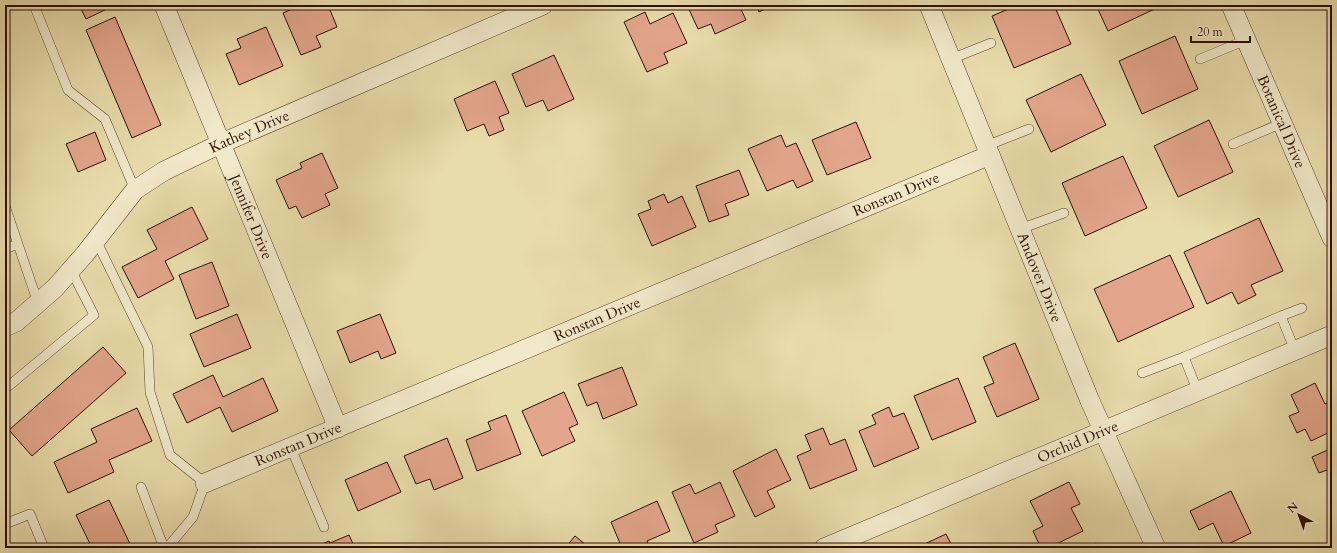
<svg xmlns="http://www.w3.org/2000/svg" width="1337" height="553" font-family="Cardo,serif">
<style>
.building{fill:#e3a68c;stroke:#2c1004}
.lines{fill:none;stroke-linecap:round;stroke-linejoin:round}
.service-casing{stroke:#5b432e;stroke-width:10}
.minor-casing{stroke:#5b432e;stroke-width:20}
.service{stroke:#f1e8c9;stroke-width:9}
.minor{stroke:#f1e8c9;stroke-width:19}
.labels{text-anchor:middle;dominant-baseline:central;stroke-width:3.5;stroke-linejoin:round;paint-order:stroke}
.street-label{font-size:15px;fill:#2c1004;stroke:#f1e8c9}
</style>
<rect width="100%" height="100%" fill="#e9dcac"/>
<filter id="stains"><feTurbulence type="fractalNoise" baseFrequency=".005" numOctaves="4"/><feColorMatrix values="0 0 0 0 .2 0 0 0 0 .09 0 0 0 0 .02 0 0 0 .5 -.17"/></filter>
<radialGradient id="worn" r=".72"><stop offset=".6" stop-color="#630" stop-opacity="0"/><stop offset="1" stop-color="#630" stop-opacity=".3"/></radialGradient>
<path class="building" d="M79,5H115L86,19Z
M301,5H328L337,27L316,36L321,47L301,55L283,13Z
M687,5H739L746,20L715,34L711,24L698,29Z
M756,5H773L759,12Z
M1018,5H1054L1071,44L1014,68L992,16Z
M1096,5H1163L1108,31Z
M645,12L650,24L673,13L687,43L664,53L668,63L647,72L624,22Z
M115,17L161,125L132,138L86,30Z
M266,27L283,66L239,85L226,54L241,48L237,39Z
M1175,36L1198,89L1142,114L1119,61Z
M554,55L574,99L548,111L543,100L526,107L512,74Z
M1081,74L1106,125L1051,152L1026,100Z
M495,81L509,113L499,117L504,130L489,136L484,124L467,131L454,99Z
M1209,120L1233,172L1178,197L1154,146Z
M856,122L871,158L827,175L812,140Z
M95,132L106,160L78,172L66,144Z
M781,135L786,147L796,143L813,181L797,188L793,180L767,191L748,149Z
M322,153L338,188L325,194L330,205L302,218L296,206L289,209L276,180L302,168L300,163Z
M1123,156L1147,208L1085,236L1062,183Z
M739,170L749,195L725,204L729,215L709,222L696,186Z
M664,194L668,203L682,196L696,227L652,246L638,214L651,209L648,201Z
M192,207L208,239L165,261L174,279L138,298L122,267L157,249L147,230Z
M1259,218L1283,271L1251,285L1256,295L1238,304L1232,292L1207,304L1184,252Z
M1170,255L1194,307L1118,342L1094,289Z
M212,262L229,306L196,319L179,275Z
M237,314L251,348L204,367L190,334Z
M380,314L396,353L381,359L378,351L350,363L337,331Z
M1015,343L1039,399L997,417L984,387L994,383L983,357Z
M103,347L126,373L32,456L9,430Z
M622,367L637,405L603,419L597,402L587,406L578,384Z
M213,375L223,397L263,378L278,411L232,432L220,407L187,423L173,394Z
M958,378L976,422L932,440L914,396Z
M1315,383L1325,404L1332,401V431L1311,441L1305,429L1297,433L1289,416L1299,412L1291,395Z
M564,392L578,424L569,428L575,441L542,456L522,411Z
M889,407L893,417L904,413L919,448L874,467L859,431L876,424L872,415Z
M137,408L152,441L109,460L114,472L68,493L54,462L97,442L91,429Z
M506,415L521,454L477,471L466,440L491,430L488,422Z
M823,428L830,445L845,439L857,470L810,489L797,456L811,450L805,435Z
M447,438L463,478L434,490L430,479L416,484L404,456Z
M1332,448V482L1327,470L1319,473L1312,457Z
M776,449L791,480L767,491L775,507L755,517L733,471Z
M387,462L401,492L358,511L345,480Z
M720,482L735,516L715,525L718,532L694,543L672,492L690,484L695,494Z
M1069,482L1080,504L1071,508L1083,531L1048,548H1041L1033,531L1043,526L1030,501Z
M1231,491L1251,533L1224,546L1213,523L1199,530L1190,511Z
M109,500L132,548H92L76,515Z
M657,501L670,531L647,541L650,548H622L611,522Z
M946,534L953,548H916Z
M349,535L355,548H313L329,541L330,543Z
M575,536L590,548H565Z
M1096,543L1099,548H1087Z"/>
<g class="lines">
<defs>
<path id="service" d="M34,5L68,90L105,119L135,190
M951,59L991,43
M1200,59L1246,40
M1233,144L1282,123
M986,146L1029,129
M5,206L38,303
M1020,229L1064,213
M96,240L148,347L150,392L170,455L205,483L193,517L167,548
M5,249L18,244
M1281,316L1302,308
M1142,373L1184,357
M5,389L94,315L71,270
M1198,392L1184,357L1281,316L1295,351
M291,448L324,527
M141,487L164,548
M5,524L30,514L44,548"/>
<g id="minor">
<path id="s1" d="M164,5L338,428"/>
<path id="s2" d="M929,5L1090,401L1156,548"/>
<path id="s3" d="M1231,5L1332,238"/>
<path id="s4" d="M5,327L16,322L55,288L85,254L135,190L164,171L222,143L543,5"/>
<path id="s5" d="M205,483L990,155"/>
<path id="s6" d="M824,548L1332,335"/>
</g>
</defs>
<use href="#service" class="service-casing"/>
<use href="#minor" class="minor-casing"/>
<use href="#service" class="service"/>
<use href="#minor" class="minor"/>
</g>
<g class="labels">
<g class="street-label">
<text stroke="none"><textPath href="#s3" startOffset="127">Botanical Drive</textPath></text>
<text stroke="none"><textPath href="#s4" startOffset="319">Kathey Drive</textPath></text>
<text stroke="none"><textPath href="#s5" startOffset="749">Ronstan Drive</textPath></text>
<text stroke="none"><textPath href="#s1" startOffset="229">Jennifer Drive</textPath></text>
<text stroke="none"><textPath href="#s2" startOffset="294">Andover Drive</textPath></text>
<text stroke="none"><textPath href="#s5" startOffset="425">Ronstan Drive</textPath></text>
<text stroke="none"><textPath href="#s6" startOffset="275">Orchid Drive</textPath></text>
<text stroke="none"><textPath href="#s5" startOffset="101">Ronstan Drive</textPath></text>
</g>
</g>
<rect width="1337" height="553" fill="none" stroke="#e9dcac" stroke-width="20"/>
<rect x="6" y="6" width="1325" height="541" fill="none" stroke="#2c1004" stroke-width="2"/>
<rect x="10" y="10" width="1317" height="533" fill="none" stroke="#2c1004"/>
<g transform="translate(1299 515) rotate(319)" stroke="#f1e8c9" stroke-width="3" paint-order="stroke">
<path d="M0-3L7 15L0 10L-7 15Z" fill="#2c1004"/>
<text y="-6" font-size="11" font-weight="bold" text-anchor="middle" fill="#2c1004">N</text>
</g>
<path d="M1191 36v6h59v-6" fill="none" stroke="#2c1004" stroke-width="2"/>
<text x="1197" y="36" font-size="12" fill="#2c1004" stroke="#f1e8c9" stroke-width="3" paint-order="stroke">20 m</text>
<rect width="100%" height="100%" filter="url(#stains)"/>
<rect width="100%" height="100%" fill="url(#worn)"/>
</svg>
